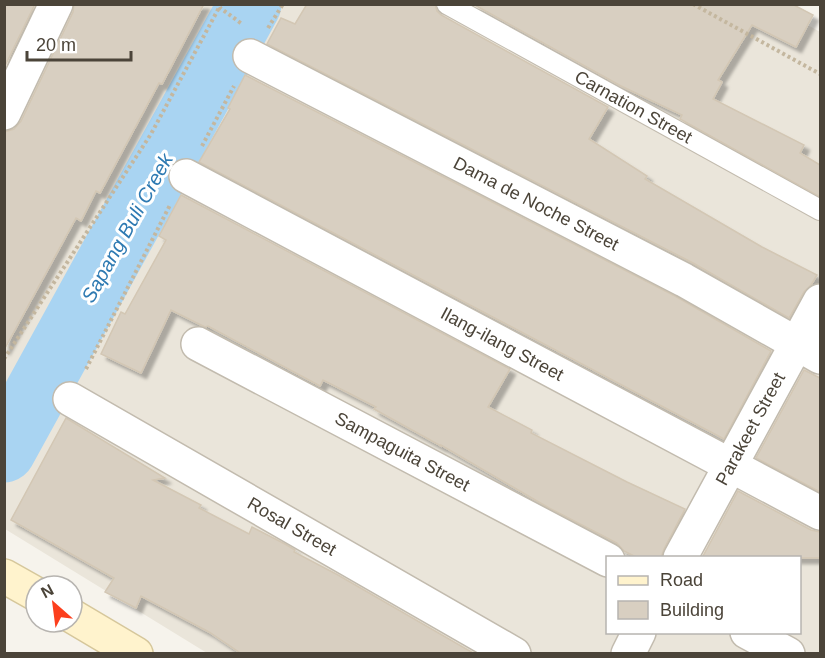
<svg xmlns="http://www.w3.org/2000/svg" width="825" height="658" font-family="Arial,sans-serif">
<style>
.residential{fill:#eae5da;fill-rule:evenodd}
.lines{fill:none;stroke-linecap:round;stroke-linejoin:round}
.river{stroke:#a9d4f2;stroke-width:63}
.building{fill:#d8cfc1;stroke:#d3c7b4;stroke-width:1.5;filter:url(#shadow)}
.lane-casing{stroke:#c2bbae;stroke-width:22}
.street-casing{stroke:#c2bbae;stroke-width:36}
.secondary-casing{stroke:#d6c79b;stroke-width:36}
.path{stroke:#c4b79f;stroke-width:4;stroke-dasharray:3 3;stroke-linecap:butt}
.lane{stroke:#fff;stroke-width:20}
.street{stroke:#fff;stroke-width:33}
.secondary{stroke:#fff3cd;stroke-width:33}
.labels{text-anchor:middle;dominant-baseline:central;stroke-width:6;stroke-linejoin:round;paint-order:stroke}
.street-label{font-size:18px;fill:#4b4439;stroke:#fff}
.water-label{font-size:20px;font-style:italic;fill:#2e7ab2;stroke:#fff}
</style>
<defs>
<filter id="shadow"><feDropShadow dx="5.5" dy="5.5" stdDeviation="1.5" flood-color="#0004"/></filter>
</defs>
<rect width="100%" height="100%" fill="#f6f3ec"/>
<path class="residential" d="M771,4L820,32V653H207L5,529L4,5ZM608,558H800V632H608Z"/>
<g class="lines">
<path class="river" d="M4,451L250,4"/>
</g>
<path class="building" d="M4,4H35L4,68Z
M74,4H204L162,84L159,83L100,193L96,191L81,221L76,218L4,350V132L14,129L21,121L73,12Z
M307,4H435L437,11L441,15L608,107L589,139L647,176L645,179L762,247L817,275L811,285L804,292L789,318L693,263L267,44L281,18L295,24Z
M473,4H792L813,15L796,47L752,25L718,80L722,82L713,99L804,145L800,153L820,165V197L680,119L682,115L621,86Z
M245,75L675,296L771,351L724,439L199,162L230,109L228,108Z
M181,195L510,369L488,407L532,430L531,433L627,482L685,509L664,549L661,558H638L624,551L617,543L549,508L441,445V446L374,409L376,407L323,380L320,386L208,326L205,327L171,310L141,373L101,354L121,312L125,314L166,240L159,236Z
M804,370L820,378V492L756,458Z
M66,418L165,478L153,480L201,505L199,508L249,534L252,527L285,544L295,550L294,552L338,575L475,654H242L209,632L141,596L136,608L105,592L114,578L11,520Z
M738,491L811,530L820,532V558H702Z"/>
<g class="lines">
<defs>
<g id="lane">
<path id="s1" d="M447,4L820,210"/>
</g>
<g id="street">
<path id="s2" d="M250,56L684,280L820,357"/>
<path d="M4,113L56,4"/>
<path id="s3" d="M186,176L820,513"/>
<path id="s4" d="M198,344L608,560"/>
<path id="s5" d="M70,399L514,654"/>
<path id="s6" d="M680,558L820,301"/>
<path d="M747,632L788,654"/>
<path d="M628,654L639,632"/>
</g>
<path id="secondary" d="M4,576L36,594
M72,616L136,654"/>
</defs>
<use href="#lane" class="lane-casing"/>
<use href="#street" class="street-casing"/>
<use href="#secondary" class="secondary-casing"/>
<path class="path" d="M693,4L820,74
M219,7L242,24
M268,28L283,4
M202,146L234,86
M4,359L151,134L221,4
M86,369L170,205"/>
<use href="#lane" class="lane"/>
<use href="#street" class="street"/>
<use href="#secondary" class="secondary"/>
</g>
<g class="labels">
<g class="street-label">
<text stroke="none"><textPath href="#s1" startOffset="213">Carnation Street</textPath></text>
<text stroke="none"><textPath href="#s2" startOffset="322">Dama de Noche Street</textPath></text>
<text stroke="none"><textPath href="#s3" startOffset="358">Ilang-ilang Street</textPath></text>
<text stroke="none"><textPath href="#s6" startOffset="147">Parakeet Street</textPath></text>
<text stroke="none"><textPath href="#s4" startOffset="231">Sampaguita Street</textPath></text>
<text stroke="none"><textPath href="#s5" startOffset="256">Rosal Street</textPath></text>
</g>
<g class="water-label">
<text transform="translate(127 228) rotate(-61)">Sapang Buli Creek</text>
</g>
</g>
<rect width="825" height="658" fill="none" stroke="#4b4439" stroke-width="12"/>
<rect x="606" y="556" width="195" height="78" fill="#ffffff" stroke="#b7b4b0" stroke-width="1.5"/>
<rect x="618" y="576" width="30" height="9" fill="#fff3cd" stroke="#b7b4b0" stroke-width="1.5"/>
<text x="660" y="586" font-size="18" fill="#4b4439">Road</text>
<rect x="618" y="601" width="30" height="18" fill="#d8cfc1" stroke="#b7b4b0" stroke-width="1.5"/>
<text x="660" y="616" font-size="18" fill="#4b4439">Building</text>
<g transform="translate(54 604) rotate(332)"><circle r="28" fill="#ffffff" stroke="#b7b4b0" stroke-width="1.5"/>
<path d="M0-4.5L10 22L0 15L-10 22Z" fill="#fc3f1d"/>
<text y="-9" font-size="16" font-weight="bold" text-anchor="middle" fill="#4b4439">N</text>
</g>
<path d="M27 51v9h104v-9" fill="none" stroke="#4b4439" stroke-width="3"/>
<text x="36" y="51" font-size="18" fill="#4b4439" stroke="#ffffff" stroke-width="4.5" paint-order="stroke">20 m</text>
</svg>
